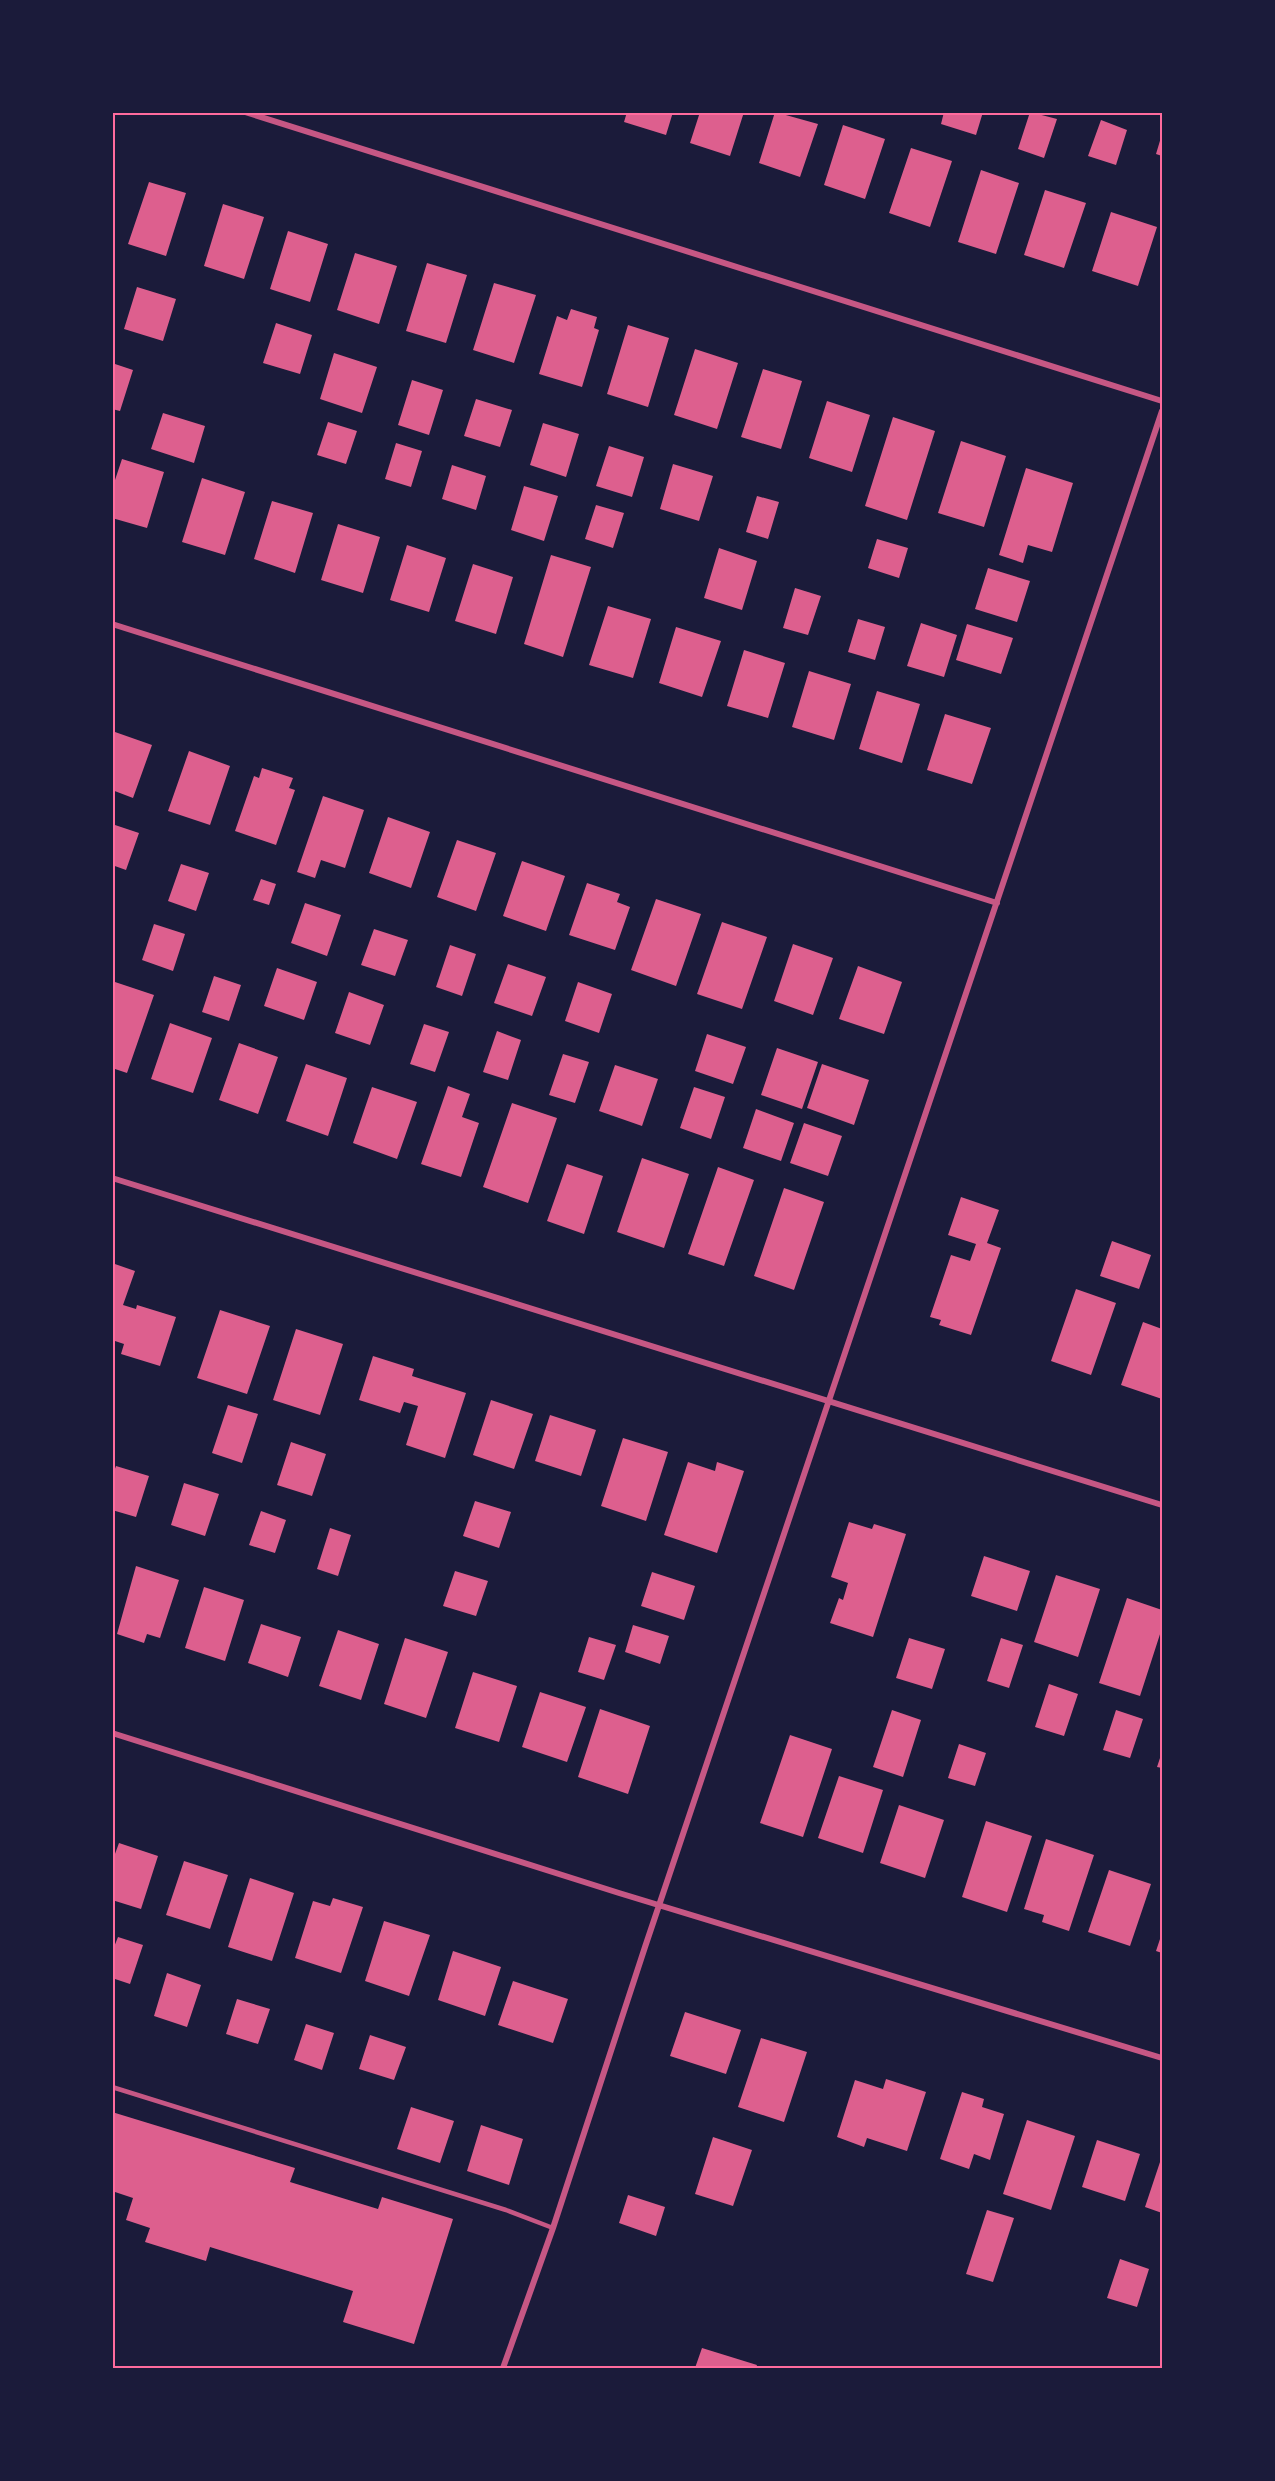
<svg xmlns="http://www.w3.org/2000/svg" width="1275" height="2481" font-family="Ubuntu,sans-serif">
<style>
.building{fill:#dd5f8e}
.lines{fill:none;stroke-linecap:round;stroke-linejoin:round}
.service{stroke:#c65784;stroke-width:4.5}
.minor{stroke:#c65784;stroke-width:6}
.neatline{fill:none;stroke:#ff6b9d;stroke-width:2}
</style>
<rect width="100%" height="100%" fill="#1b1b3a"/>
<path class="building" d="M627,112H673L666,135L624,122Z
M700,112H744L730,156L690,143Z
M775,112L818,124L800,177L759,163Z
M944,112H983L976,135L941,124Z
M1030,112L1057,119L1044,158L1018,149Z
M1101,120L1127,130L1116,165L1088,156Z
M843,125L885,139L865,199L824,185Z
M1162,134V156L1156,154Z
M911,148L952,161L930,227L889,213Z
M981,170L1019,183L996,254L958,242Z
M149,182L186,193L166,256L128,244Z
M1045,190L1086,203L1064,268L1024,255Z
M223,204L264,217L244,279L204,266Z
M1111,212L1157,227L1138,286L1092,271Z
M288,231L328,244L310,302L270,289Z
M355,253L397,266L379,324L337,310Z
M427,263L467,275L446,343L406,331Z
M494,283L536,295L514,363L473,350Z
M137,287L176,299L163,341L124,329Z
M571,309L597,317L594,328L599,330L582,387L539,374L557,316L567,320Z
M276,323L312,335L300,374L263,363Z
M628,325L669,338L648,407L607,394Z
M695,349L738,363L717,429L674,415Z
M334,353L377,367L362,413L320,399Z
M112,363L133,370L120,411L112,409Z
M763,369L802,381L781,449L741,437Z
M412,380L443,390L429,435L398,425Z
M476,399L512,410L500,447L464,436Z
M827,401L870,415L852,472L809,458Z
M163,413L205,426L194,463L151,449Z
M893,417L935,431L907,520L865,506Z
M328,422L357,431L346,464L317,455Z
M543,423L579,434L566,477L530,465Z
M961,441L1006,456L984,527L938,513Z
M396,443L422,451L411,487L385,479Z
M609,446L644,457L632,497L596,486Z
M122,459L164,472L147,528L112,518V489Z
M673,464L713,476L699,521L660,509Z
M452,465L486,476L476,510L442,499Z
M1026,468L1073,483L1052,552L1028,545L1023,563L999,555Z
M202,478L245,492L225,555L182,542Z
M524,486L558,496L544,541L511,530Z
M757,496L779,502L768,539L746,532Z
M272,501L313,513L295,573L254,559Z
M596,505L624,513L613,548L585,539Z
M338,524L380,537L363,593L321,580Z
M877,539L908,548L899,578L868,568Z
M407,545L446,558L429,612L390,600Z
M719,548L757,561L742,610L704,598Z
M551,555L591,567L563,657L524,644Z
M473,564L513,577L496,634L455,621Z
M988,568L1030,581L1017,622L975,609Z
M795,588L821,596L808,635L783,628Z
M608,606L651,619L633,678L589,665Z
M858,619L885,627L875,660L848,652Z
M921,623L957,635L944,677L907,666Z
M967,624L1013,638L1001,674L956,660Z
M676,627L721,641L702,697L659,683Z
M744,650L785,663L768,718L727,706Z
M809,671L851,684L834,740L792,727Z
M877,691L920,704L902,763L859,749Z
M945,714L991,728L972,784L927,770Z
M115,732L152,745L133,798L112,790Z
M189,751L230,766L210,825L168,811Z
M262,768L293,778L289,788L295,790L276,845L235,831L254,776L259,778Z
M323,796L364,810L345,868L321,860L315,878L297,872Z
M388,817L430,832L411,888L369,873Z
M112,824L139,833L126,870L112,865Z
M457,840L496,853L476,911L437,897Z
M522,861L565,876L546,931L503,916Z
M181,864L209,873L196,911L168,901Z
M261,879L276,884L269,905L253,900Z
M587,883L620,894L617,902L630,907L615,950L569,935Z
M656,899L701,914L676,986L631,970Z
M305,903L341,915L327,956L291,943Z
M722,922L767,937L742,1009L697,994Z
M154,924L185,934L173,971L142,960Z
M374,929L408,940L395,976L361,965Z
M793,944L833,958L813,1015L774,1001Z
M450,945L476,954L462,996L436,987Z
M508,964L546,977L532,1016L494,1003Z
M858,966L902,982L884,1034L839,1019Z
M277,968L317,982L304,1020L264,1006Z
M214,976L241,985L229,1021L202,1012Z
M112,981L154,995L127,1073L112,1068Z
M578,982L612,994L599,1033L565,1021Z
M349,992L384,1005L370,1045L335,1033Z
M170,1023L212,1038L193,1093L151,1079Z
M424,1024L449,1032L435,1072L410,1064Z
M497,1031L521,1040L508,1080L483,1072Z
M707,1034L746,1047L733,1084L695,1071Z
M239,1043L278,1057L258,1114L219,1100Z
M777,1048L818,1062L802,1109L761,1095Z
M563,1054L589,1062L575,1103L549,1095Z
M306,1064L347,1078L328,1136L286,1121Z
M822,1064L869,1080L854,1125L807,1108Z
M615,1065L658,1079L642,1126L599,1111Z
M448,1086L470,1094L462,1117L479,1123L461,1177L421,1164Z
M372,1087L417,1102L397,1159L353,1143Z
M694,1087L725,1097L711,1139L680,1128Z
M512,1103L557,1118L528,1203L483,1187Z
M756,1109L794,1123L781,1161L743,1148Z
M804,1123L842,1136L828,1176L790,1163Z
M642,1158L689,1174L664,1248L617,1232Z
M567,1164L603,1176L584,1234L547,1221Z
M718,1167L754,1180L724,1266L688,1254Z
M784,1188L824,1202L794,1290L754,1276Z
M961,1197L999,1210L987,1243L1001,1248L971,1335L939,1325L941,1320L930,1317L951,1255L970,1261L976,1244L948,1235Z
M1112,1241L1151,1255L1139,1289L1100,1276Z
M112,1263L135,1271L123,1305L136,1309L137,1305L176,1317L160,1366L121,1354L124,1344L112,1340Z
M1076,1289L1116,1303L1091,1375L1051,1361Z
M220,1310L270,1326L247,1394L197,1378Z
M1143,1322L1162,1329V1399L1121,1385Z
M296,1329L343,1344L320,1415L273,1400Z
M373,1356L414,1369L412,1376L466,1393L445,1458L406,1445L418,1406L404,1402L400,1413L359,1400Z
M491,1400L533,1414L514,1469L473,1455Z
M228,1405L258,1414L242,1463L212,1453Z
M550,1415L596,1430L581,1476L535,1461Z
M623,1438L668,1452L646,1521L601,1506Z
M291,1442L326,1454L312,1496L277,1485Z
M688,1462L715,1471L717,1462L744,1471L717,1553L664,1535Z
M116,1466L149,1476L136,1517L112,1510V1477Z
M184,1483L219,1494L205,1536L171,1525Z
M475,1501L511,1512L499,1548L463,1536Z
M261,1511L286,1520L275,1553L249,1545Z
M849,1522L872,1529L874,1524L906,1534L873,1637L830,1623L839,1598L843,1600L848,1583L831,1577Z
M330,1528L351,1535L338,1576L317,1569Z
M984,1556L1030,1571L1017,1611L971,1596Z
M136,1566L179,1580L160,1638L147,1634L144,1643L117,1634Z
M455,1571L488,1581L476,1616L443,1606Z
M652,1572L695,1586L684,1620L641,1606Z
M1056,1575L1100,1589L1078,1657L1034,1642Z
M204,1587L244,1600L225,1661L185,1648Z
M1127,1598L1162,1610V1628L1140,1696L1099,1683Z
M261,1624L301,1637L288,1677L248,1663Z
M633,1625L669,1636L660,1664L625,1652Z
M338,1630L379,1644L361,1700L319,1686Z
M589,1637L616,1645L604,1680L578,1672Z
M405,1638L448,1652L426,1718L384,1704Z
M909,1638L945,1649L932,1689L896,1678Z
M1001,1638L1023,1645L1009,1688L987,1681Z
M473,1672L517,1686L499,1742L455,1728Z
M1049,1684L1078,1694L1064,1736L1035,1727Z
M540,1692L586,1707L567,1762L522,1747Z
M600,1709L650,1726L628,1794L578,1777Z
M892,1710L921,1720L903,1777L873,1767Z
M1116,1710L1143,1719L1130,1758L1103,1750Z
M790,1735L832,1749L803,1837L760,1823Z
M959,1744L986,1753L975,1786L948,1778Z
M1162,1752V1768L1157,1767Z
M839,1776L883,1790L863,1853L818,1838Z
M899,1805L944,1820L925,1878L880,1863Z
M986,1821L1032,1836L1007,1912L962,1897Z
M1046,1839L1094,1855L1069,1931L1042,1922L1044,1915L1024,1909Z
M119,1843L158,1856L141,1909L112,1900V1862Z
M184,1861L228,1875L210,1929L166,1915Z
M1109,1870L1151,1884L1130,1946L1088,1932Z
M250,1878L294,1893L272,1961L228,1947Z
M333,1898L363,1907L341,1973L295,1958L313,1901L330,1906Z
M384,1921L430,1935L409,1996L365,1981Z
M1162,1933V1953L1156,1951Z
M118,1937L143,1945L130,1984L112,1978V1952Z
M453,1951L501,1967L485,2016L438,2000Z
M167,1973L201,1985L187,2027L154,2016Z
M513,1981L568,1999L553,2043L498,2025Z
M237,1999L270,2009L258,2044L226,2034Z
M685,2012L741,2030L726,2074L670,2056Z
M306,2024L334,2033L322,2070L294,2060Z
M370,2035L406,2047L394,2080L359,2069Z
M761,2038L807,2052L784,2122L738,2107Z
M886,2079L926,2092L907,2151L867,2138L864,2147L837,2137L855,2080L883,2089Z
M962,2092L984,2099L982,2107L1004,2114L990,2160L974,2154L969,2169L940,2159Z
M411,2107L454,2121L440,2163L397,2149Z
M112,2112L295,2168L290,2182L378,2209L382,2197L453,2219L414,2344L343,2322L353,2291L210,2247L206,2261L145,2242L150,2228L126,2220L133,2198L112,2191Z
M1027,2120L1075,2136L1051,2210L1003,2194Z
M481,2125L523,2139L509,2185L467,2171Z
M713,2137L752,2150L733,2206L695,2194Z
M1097,2140L1140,2154L1125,2201L1082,2187Z
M1161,2159H1162V2213L1145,2207Z
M628,2195L665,2207L656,2236L619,2223Z
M987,2210L1014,2218L993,2282L966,2274Z
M1120,2259L1149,2269L1137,2307L1107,2298Z
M702,2348L757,2365L756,2368H695Z"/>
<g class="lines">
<path class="service" d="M112,2087L506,2210L553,2228"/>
<path class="minor" d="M245,112L1162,401
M112,624L997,903
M112,1178L1162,1505
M112,1733L619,1893L1162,2058
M503,2368L553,2228L645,1947L1162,411"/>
</g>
<rect width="1275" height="2481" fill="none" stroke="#1b1b3a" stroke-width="228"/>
<rect x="114" y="114" width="1047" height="2253" class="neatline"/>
</svg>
